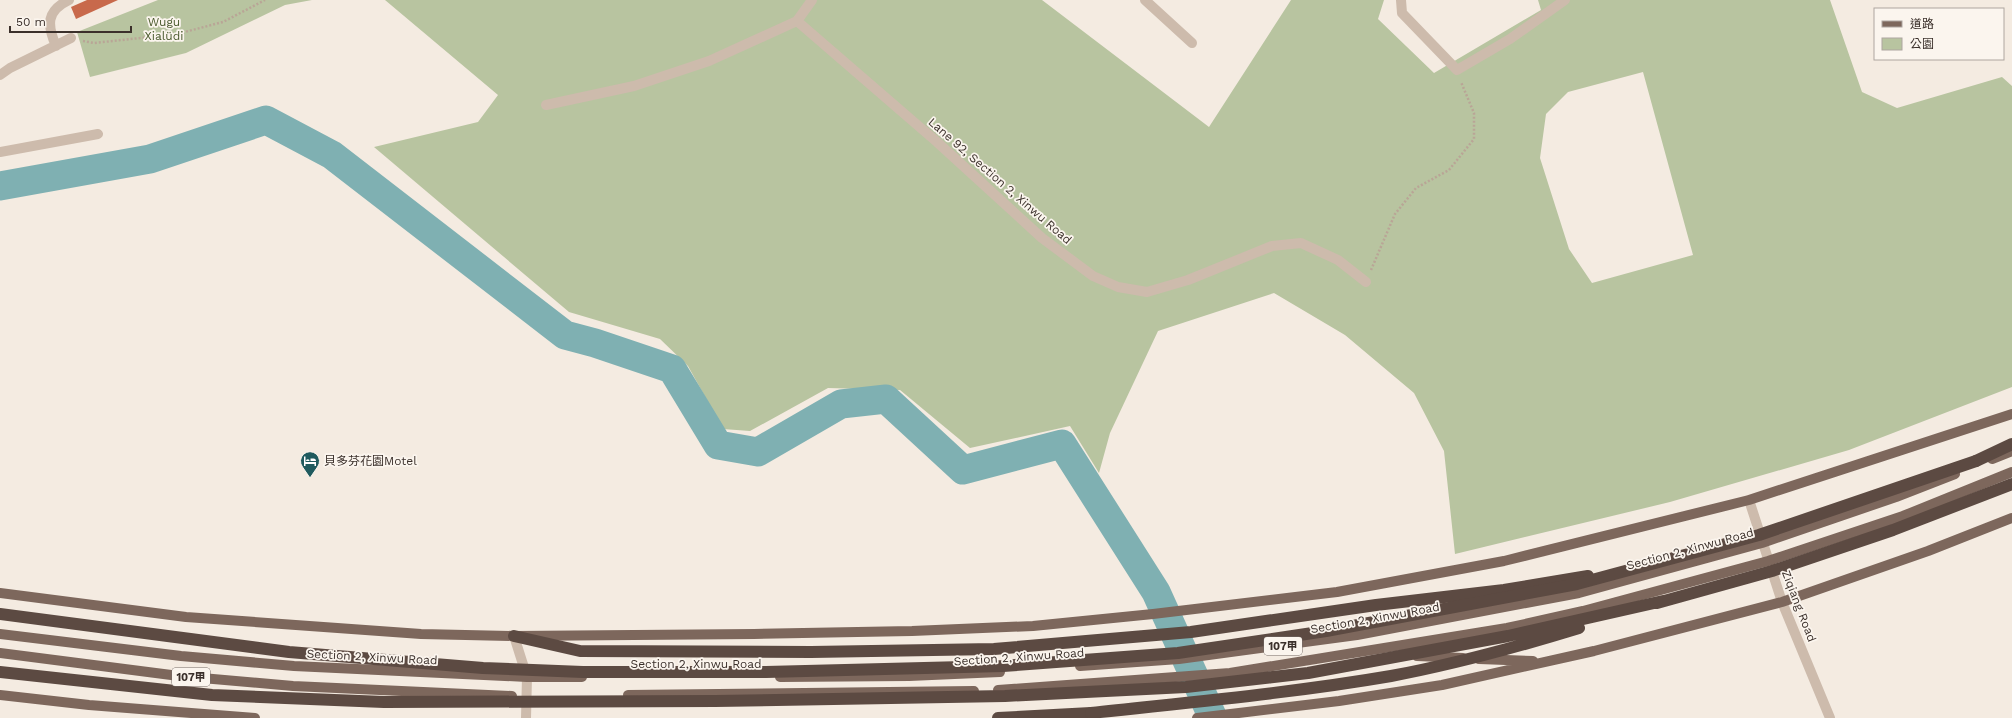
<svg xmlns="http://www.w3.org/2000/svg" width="2012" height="718" font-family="'Work Sans','Noto Sans TC',sans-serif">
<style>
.green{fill:#b8c4a0;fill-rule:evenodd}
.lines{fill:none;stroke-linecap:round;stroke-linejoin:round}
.river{stroke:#7fb0b2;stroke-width:29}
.building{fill:#c8694b}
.path{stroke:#b9a596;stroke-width:2.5;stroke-dasharray:2 2;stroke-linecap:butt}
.minor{stroke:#cdbbac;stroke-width:10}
.major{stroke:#7d675c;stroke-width:10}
.highway{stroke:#5c4a42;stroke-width:12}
.highway-bridge{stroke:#5c4a42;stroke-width:12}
.labels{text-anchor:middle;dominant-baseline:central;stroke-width:3.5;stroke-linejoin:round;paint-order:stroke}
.shield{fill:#fbf5ee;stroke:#756b66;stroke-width:1}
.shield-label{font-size:11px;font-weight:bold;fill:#3b302b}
.park-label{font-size:12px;fill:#4a5a2e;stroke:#fbf5ee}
.street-label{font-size:12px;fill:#3b302b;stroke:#fbf5ee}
.poi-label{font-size:12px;fill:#3b302b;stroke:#fbf5ee;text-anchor:start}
</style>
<rect width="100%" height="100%" fill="#f4ebe1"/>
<path class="green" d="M158,0H312L285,5L186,53L90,77L77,32Z
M385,0H1042L1209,127L1291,0H1384L1378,19L1434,73L1541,10L1538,0H1830L1862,92L1897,108L2002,77L2012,86V387L1849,450L1670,502L1455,554L1444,451L1414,393L1345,335L1274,293L1158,331L1110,433L1099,473L1070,426L970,448L900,390L828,388L750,431L723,429L688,366L660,339L569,312L374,147L478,122L498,95ZM1643,72L1693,255L1592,283L1569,249L1540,158L1546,114L1568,92Z"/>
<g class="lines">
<path class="river" d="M0,186L150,159L266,120L332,155L565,335L595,343L672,369L718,445L758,452L841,404L886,399L963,470L1062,444L1156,592L1213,718"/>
</g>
<path class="building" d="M87,0H118L76,19L71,7Z"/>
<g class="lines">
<path class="path" d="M83,41L94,43L177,34L223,22L265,0
M1371,270L1395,214L1416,188L1449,170L1474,139V113L1461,82"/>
<path class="minor" d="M812,0L797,21L937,142L1042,238L1093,276L1118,287L1147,292L1188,280L1272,246L1301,243L1338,260L1366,282
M1145,0L1192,43
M1401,0L1402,13L1457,70L1510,39L1565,0
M56,46C47,25 46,11 69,0
M0,75L10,68L71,38
M546,105L634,86L709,61L797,21
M0,152L98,134
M1749,500L1782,602L1830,718
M514,636L527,677L526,718"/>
<path class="major" d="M1992,459L2012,451
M0,593L186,617L421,634L514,636L754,634L912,631L1033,626L1153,614L1337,592L1504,561L1749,500L2012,414
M0,634L181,656L294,666L527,677H582
M0,653L179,676L293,686L512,696
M1417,656L1463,658
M1479,659L1533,661
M1080,666L1179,659L1357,635L1579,593L1762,543L1896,497L1955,474
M780,677L909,676L1000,672
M998,690L1230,673L1507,628L1583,611L1768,561L1903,516L2012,472
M0,695L89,705L255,718
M628,695L974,691
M1197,718L1339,701L1442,685L1594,651L1782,602L1928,551L2012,518"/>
<path class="highway" d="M1976,461L2012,444
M514,636L580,651L811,652L994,649L1191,632L1376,605L1504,590L1588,576
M998,718L1091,713"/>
<path class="highway-bridge" d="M1657,603L1772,571L1893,530L2012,484
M0,614L289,652L483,668L583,672H766L1003,666L1178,653L1326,631L1577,584L1759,535L1976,461
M0,672L212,695L384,702L715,701L1005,696L1186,687L1308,673L1508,636L1663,601
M1091,713C1191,702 1292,693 1391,676C1455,664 1517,647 1579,628"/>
</g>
<defs>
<symbol id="hotel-pin" viewBox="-11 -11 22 30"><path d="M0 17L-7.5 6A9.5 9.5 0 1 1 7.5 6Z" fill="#1f5a5e" stroke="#fbf5ee"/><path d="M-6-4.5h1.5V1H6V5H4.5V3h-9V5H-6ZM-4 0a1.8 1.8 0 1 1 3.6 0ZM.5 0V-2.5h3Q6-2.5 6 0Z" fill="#fff"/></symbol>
</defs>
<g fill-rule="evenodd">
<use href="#hotel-pin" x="299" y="450" width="22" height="30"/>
</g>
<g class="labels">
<g class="shield">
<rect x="1264" y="637" width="38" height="18" rx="3"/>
<rect x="172" y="668" width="38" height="18" rx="3"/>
</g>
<g class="shield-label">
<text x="1283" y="646">107甲</text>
<text x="191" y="677">107甲</text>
</g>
<g class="park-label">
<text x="164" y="22">Wugu<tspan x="164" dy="14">Xialüdi</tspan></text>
</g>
<g class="street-label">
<text transform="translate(1000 181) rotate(41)">Lane 92, Section 2, Xinwu Road</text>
<text transform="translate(1690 549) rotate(-15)">Section 2, Xinwu Road</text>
<text transform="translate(1799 606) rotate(69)">Ziqiang Road</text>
<text transform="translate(1375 618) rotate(-10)">Section 2, Xinwu Road</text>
<text transform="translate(372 657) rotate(3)">Section 2, Xinwu Road</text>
<text transform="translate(1019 657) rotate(-4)">Section 2, Xinwu Road</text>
<text x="696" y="664">Section 2, Xinwu Road</text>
</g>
<g class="poi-label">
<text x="324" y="461">貝多芬花園Motel</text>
</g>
</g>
<rect x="1874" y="8" width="130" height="52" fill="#fbf5ee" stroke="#aea6a0"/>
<rect x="1882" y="21" width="20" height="6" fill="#7d675c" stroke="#aea6a0"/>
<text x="1910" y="28" font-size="12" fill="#3b302b">道路</text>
<rect x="1882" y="38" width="20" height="12" fill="#b8c4a0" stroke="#aea6a0"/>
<text x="1910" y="48" font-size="12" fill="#3b302b">公園</text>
<path d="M10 26v6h121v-6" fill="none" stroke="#3b302b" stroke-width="2"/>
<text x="16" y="26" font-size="12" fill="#3b302b" stroke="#fbf5ee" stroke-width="3" paint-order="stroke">50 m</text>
</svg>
